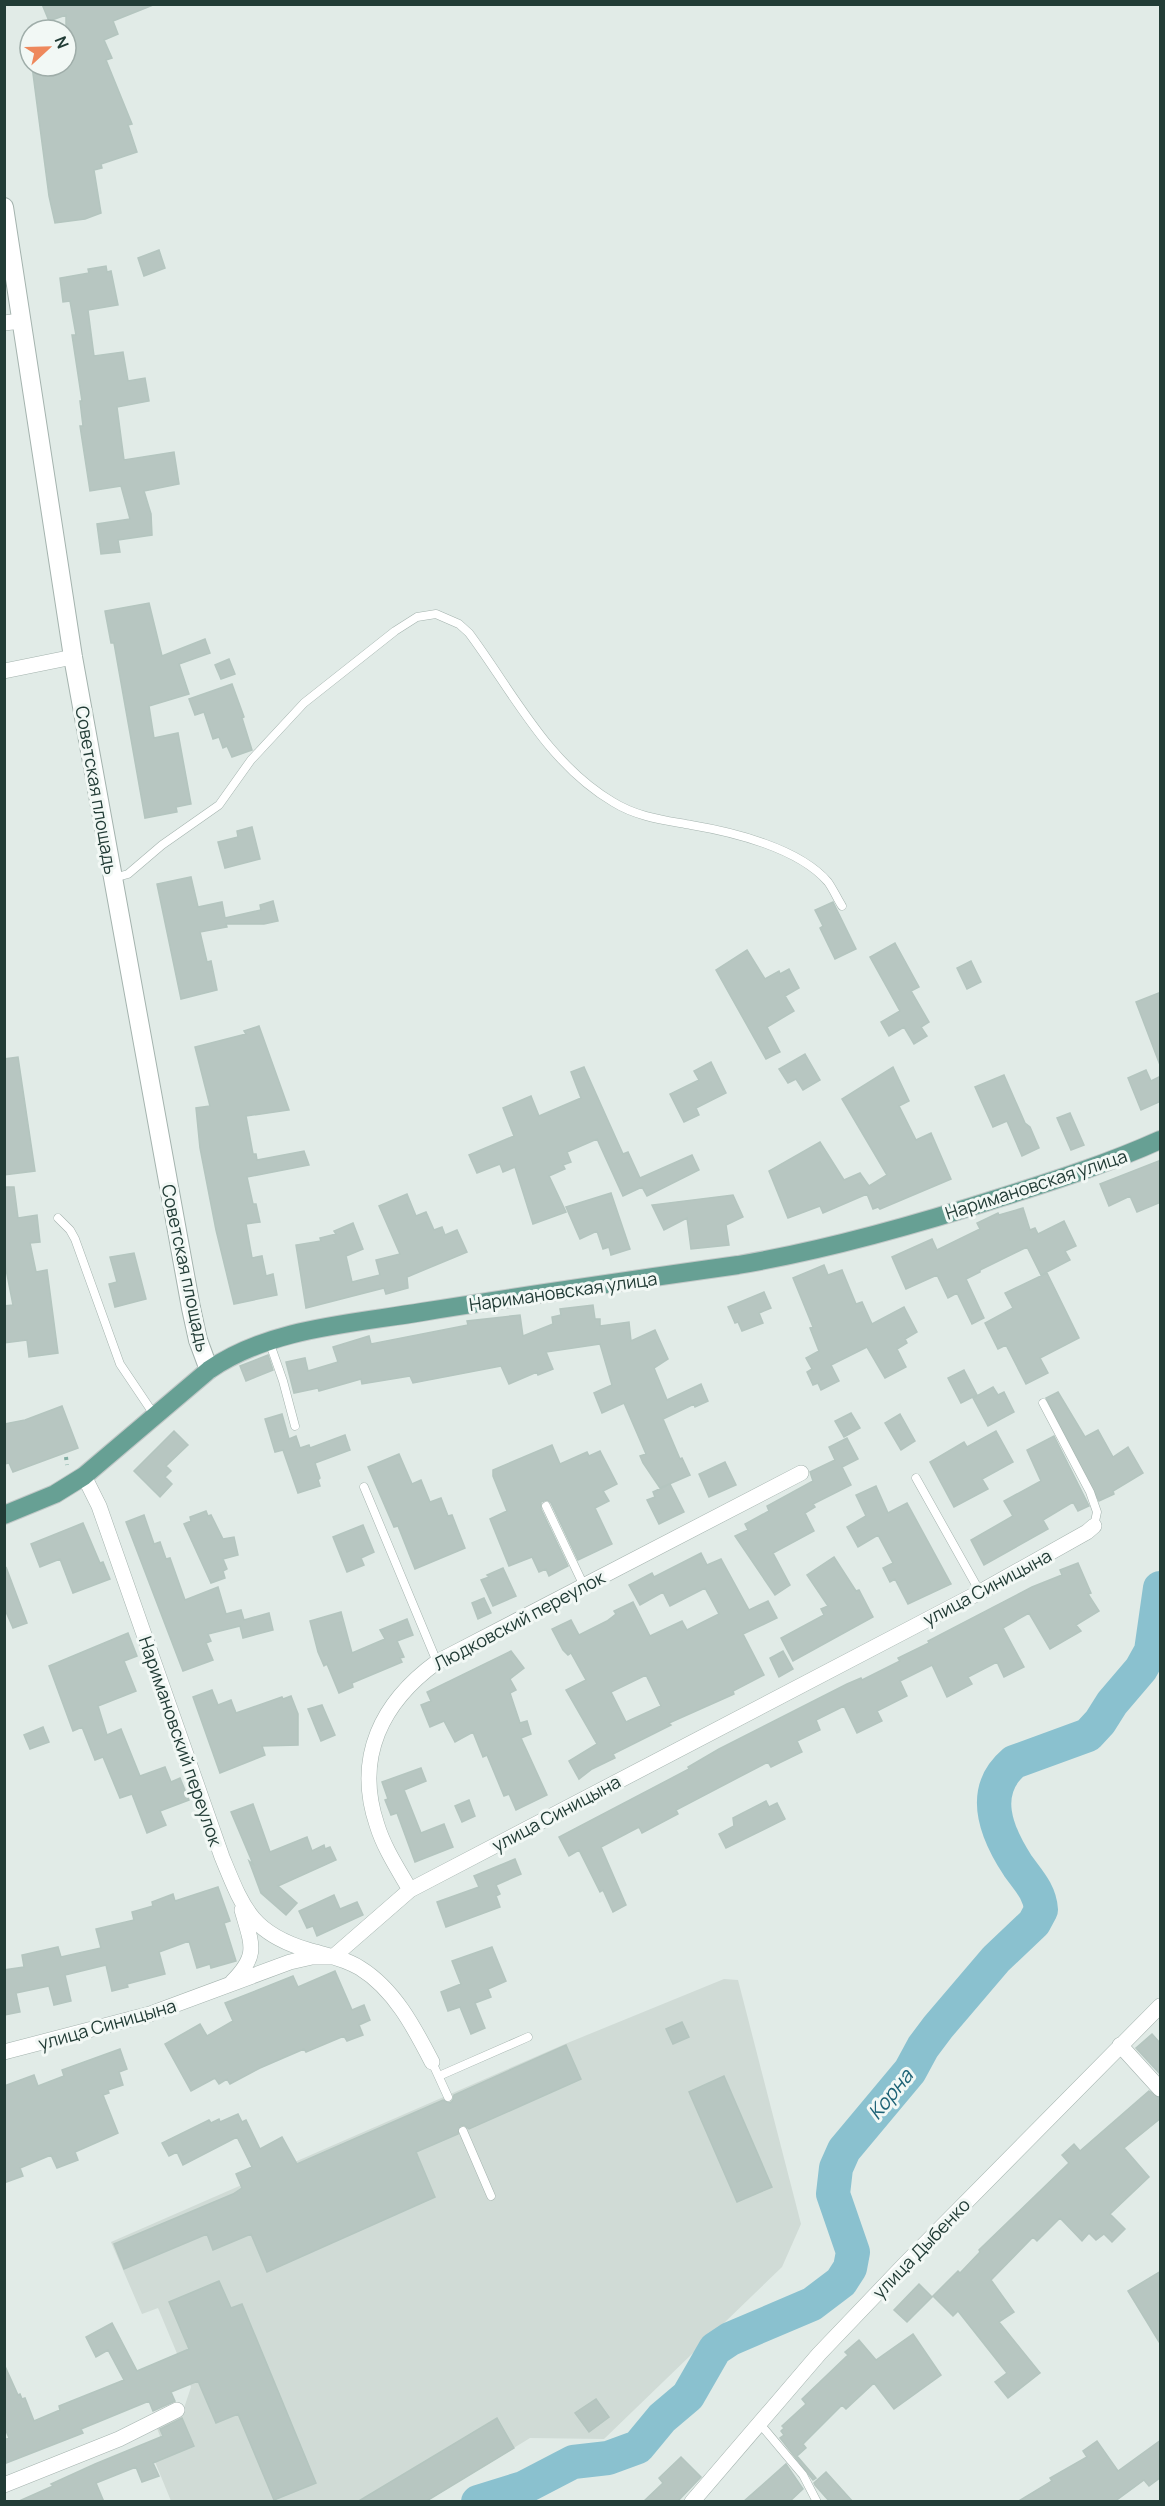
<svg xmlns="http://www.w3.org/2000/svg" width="1165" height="2506" font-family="Manrope,sans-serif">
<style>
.built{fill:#d0dbd6}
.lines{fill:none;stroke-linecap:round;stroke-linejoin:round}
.river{stroke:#8ac1cf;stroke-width:34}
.building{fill:#b7c6c1;stroke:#b4c5bf;stroke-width:1.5;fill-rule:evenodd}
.service-casing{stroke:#a4b3ae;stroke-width:9}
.minor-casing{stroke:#a4b3ae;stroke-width:16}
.tertiary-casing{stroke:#a4b3ae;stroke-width:20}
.primary-casing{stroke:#c1c8c7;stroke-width:20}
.path{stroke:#82aea3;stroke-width:4;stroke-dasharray:3 4.5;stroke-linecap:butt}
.service{stroke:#fff;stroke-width:8}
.minor{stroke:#fff;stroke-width:15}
.tertiary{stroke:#fff;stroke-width:18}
.primary{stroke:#67a094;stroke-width:18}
.labels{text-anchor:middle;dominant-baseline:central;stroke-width:6;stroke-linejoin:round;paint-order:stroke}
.street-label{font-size:18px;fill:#223c36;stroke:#f2f8f5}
.water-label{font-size:20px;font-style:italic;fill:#1e6376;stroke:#f2f8f5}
</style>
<rect width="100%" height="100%" fill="#e1ebe7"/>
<path class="built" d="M724,1979L738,1980L801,2224L782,2267L604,2439L530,2438L425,2502L171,2501L149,2447L162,2441L156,2426L182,2414L191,2387L158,2308L142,2314L111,2242L565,2044Z"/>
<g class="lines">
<path class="river" d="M478,2502L523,2488L573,2462L608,2458L638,2447L662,2418L688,2396L715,2349L730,2339L812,2304L841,2282L850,2268L853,2252L833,2194L836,2168L844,2150L910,2071L923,2047L938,2027L996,1959L1034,1923L1041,1910C1040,1892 1028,1880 1018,1866C997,1834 979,1792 1014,1762L1088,1735L1100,1722L1112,1703L1141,1669L1151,1651L1160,1588"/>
</g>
<path class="building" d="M42,4L153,5L113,21L118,34L104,40L112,58L106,60L132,124L128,125L137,152L101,164L102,168L94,170L101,213L85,219L55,223L49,196L32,66H66V15L49,21Z
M159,250L165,268L144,276L138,258Z
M106,266L107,272L111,271L118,305L88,310L94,356L123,352L128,381L145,378L149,401L117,407L124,460L174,452L179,484L144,491L151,514L152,535L118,540L120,552L101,554L97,524L130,519L121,486L90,491L80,426H83L80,401H82L72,335H76L70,301L63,302L60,278L89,273L88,269Z
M149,603L162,656L205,639L210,653L179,664L189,694L149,706L154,738L178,733L191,804L176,807L177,812L145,818L114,643H111L105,611Z
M229,659L235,674L221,679L215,665Z
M232,684L244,717L242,718L252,750L232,757L227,746L223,748L219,737L213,739L204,712L195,715L189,699Z
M252,827L260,859L225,868L218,842L238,837L237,831Z
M191,877L198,907L222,902L225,918L261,910L260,905L273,901L278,921L264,924H226L227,927L200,932L207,962L211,961L217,990L181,999L157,884Z
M833,902L856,949L835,959L820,928L823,926L815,910Z
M895,943L919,987L911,991L929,1022L921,1027L927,1036L914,1044L904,1027L889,1036L881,1022L900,1011L870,957Z
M747,950L765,979L779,971L780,974L789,969L799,988L785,996L794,1011L767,1027L780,1052L766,1059L716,970Z
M971,961L981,982L967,989L957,968Z
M1161,992V1065H1160L1136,1002Z
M259,1026L289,1110L246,1116L253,1154H256L257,1160L304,1151L309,1165L247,1177L253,1204H256L260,1222L246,1224L252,1258L262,1256L266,1276L273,1274L277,1295L234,1304L216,1230L200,1148L196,1108L210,1106L195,1047L246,1034L244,1031Z
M805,1054L820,1080L803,1090L796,1079L788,1083L779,1069Z
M18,1057L35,1171L4,1175V1059Z
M711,1062L726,1093L696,1108L699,1115L684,1122L670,1094L699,1080L694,1071Z
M584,1067L623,1154L628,1152L640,1178L692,1155L699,1170L647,1196L642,1187L623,1196L597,1139L567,1152L571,1162L563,1165L565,1169L549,1176L566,1212L533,1224L515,1167L503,1172L500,1164L477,1173L469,1155L514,1136L503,1108L531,1096L539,1116L581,1098L571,1072Z
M893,1067L909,1101L899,1106L916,1140L931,1133L951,1179L880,1209L878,1207L873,1209L867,1194L823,1213L820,1206L788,1218L769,1171L820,1142L844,1180L860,1173L869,1186L887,1175L842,1099Z
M1146,1070L1151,1081L1161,1076V1101L1141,1110L1128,1078Z
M1004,1075L1025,1123L1030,1127L1039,1148L1022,1156L1007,1121L993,1127L975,1087Z
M1070,1113L1084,1145L1071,1150L1057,1118Z
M1161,1160V1202L1137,1212L1130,1196L1109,1206L1100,1184Z
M4,1187H14L18,1218L37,1215L40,1242L30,1243L36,1272L47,1270L58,1353L29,1357L27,1340L4,1343V1306L13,1305L4,1259Z
M611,1193L630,1249L611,1255L609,1247L603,1249L597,1231L580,1239L566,1207Z
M407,1194L416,1216L426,1212L434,1230L442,1227L445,1235L457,1230L467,1252L407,1277L408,1288L386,1294L384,1288L306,1308L296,1245L321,1241L320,1238L336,1234L334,1231L353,1223L363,1249L346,1256L352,1282L380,1275L376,1260L400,1254L379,1206Z
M733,1195L743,1217L726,1225L729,1245L691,1249L687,1218L664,1230L652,1205Z
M1023,1208L1030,1230L1035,1228L1038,1234L1064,1221L1076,1246L1065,1251L1070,1260L1041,1275L1027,1247L980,1270V1272L966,1279L984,1318L972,1324L957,1293L948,1298L937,1275L906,1289L892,1257L932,1239L937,1250L980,1229L977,1223L998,1213L999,1215Z
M134,1253L146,1299L115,1307L109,1284L117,1282L110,1257Z
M824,1265L828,1275L842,1270L856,1304L862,1302L872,1324L904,1307L917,1332L905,1339L907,1343L897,1349L906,1367L885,1378L867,1347L831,1365L839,1381L821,1390L818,1383L813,1385L807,1372L812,1369L806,1358L819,1351L810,1328L813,1327L793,1278Z
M1047,1273L1079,1338L1040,1358L1048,1373L1026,1384L1006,1345L998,1349L985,1323L1013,1308L1005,1293Z
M764,1292L771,1308L759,1313L763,1323L742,1331L738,1322L735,1323L728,1307Z
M593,1305L595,1319H600V1326L629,1322L631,1341L655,1330L668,1359L654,1368L667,1400L701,1384L708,1401L695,1407L694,1404L663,1419L680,1459L682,1458L690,1475L660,1488L643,1463L640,1456L646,1454L624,1403L602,1413L594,1393L612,1385L600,1344L546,1352L553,1369L538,1375L537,1372L509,1384L501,1366L413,1383L410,1376L362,1384L361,1379L319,1391L318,1388L294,1393L286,1362L305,1358L308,1371L338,1362L333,1347L369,1336L371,1344L468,1325L467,1321L520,1315L523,1336L553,1324L552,1317L561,1315L560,1309Z
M268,1355L273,1370L246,1381L240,1366Z
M964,1370L977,1395L961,1403L948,1378Z
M993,1387L998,1395L1004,1392L1014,1412L988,1426L973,1398Z
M1058,1392L1085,1437L1098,1430L1113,1457L1128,1447L1143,1473L1113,1491L1114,1494L1099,1501L1046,1398Z
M62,1406L78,1448L13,1472L9,1463L4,1464V1424L25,1420Z
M851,1413L860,1428L844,1437L835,1421Z
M282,1414L289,1439L296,1436L300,1448L309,1445L310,1448L345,1435L350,1450L315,1463L320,1478L318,1480L320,1486L298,1493L283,1450L275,1452L265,1419Z
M900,1414L915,1441L901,1450L885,1423Z
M174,1431L188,1445L166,1466L171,1471L165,1477L172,1484L160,1497L134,1471Z
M996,1431L1013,1462L982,1479L988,1489L954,1507L930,1462L964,1442L967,1447Z
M1054,1436L1089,1506L1078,1511L1073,1502L1043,1520L1048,1529L984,1565L971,1540L1013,1516L1004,1501L1041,1481L1027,1450Z
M847,1438L858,1459L842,1467L851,1485L813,1504L815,1507L805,1513L814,1531L773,1553L790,1585L775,1595L735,1536L748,1530L745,1524L769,1511L767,1506L813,1481L810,1472L835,1460L829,1447Z
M552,1445L560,1464L587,1452L589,1456L600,1451L617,1484L603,1491L609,1501L595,1508L612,1544L578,1560L551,1503L547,1500L541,1502V1509L568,1566L549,1576L546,1569L539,1572L532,1557L509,1566L490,1519L507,1511L493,1476V1470Z
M399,1454L412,1484L421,1480L430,1502L441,1498L448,1516L452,1515L465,1548L415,1569L398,1526L394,1527L368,1467Z
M725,1462L736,1485L709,1497L699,1474Z
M670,1484L684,1512L659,1524L647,1500L655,1497L653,1492Z
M876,1486L888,1513L907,1503L951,1584L908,1604L895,1579L890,1582L883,1568L893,1563L878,1535L858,1547L847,1527L866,1516L856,1495Z
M206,1511L208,1516L211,1515L223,1539L234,1537L238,1555L223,1559L227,1569L223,1571L225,1578L211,1583L184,1524L191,1521L190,1517Z
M144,1515L154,1544L160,1542L166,1559L170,1558L185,1600L218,1587L226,1614L241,1610L244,1620L269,1613L273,1630L243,1638L240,1626L208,1634L211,1641L206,1643L213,1660L183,1671L126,1522Z
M83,1523L100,1563L103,1562L110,1579L73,1593L60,1559L40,1567L31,1544Z
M363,1525L374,1552L361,1558L364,1565L347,1572L333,1537Z
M701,1553L707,1565L721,1559L749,1610L768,1601L777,1618L743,1634L764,1675L733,1691L734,1694L669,1723L671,1725L613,1754L615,1758L592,1769L579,1779L569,1761L597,1744L566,1690L586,1680L571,1653L568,1655L563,1650L552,1629L571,1620L579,1635L607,1621L616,1614L614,1611L633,1602L650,1636L682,1621L687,1630L719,1614L705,1588L670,1606L663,1592L640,1605L629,1585L652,1573L654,1577ZM646,1675L661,1706L626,1722L611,1692Z
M834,1557L856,1591L859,1590L873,1617L793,1661L781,1638L824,1615L821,1609L828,1606L807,1575Z
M1078,1563L1091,1593L1088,1594L1099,1611L1076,1625L1081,1631L1050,1649L1029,1613L1003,1628L1024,1667L1004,1677L997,1662L968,1677L972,1684L947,1697L932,1665L900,1681L907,1696L877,1711L882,1721L857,1733L844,1706L816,1720L820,1730L797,1741L802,1752L771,1767L768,1762L676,1810L678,1814L642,1833L639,1827L601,1847L626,1905L613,1912L603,1890L600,1892L579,1850L569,1856L559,1837L689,1769L688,1767L719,1749L847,1684L861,1678L862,1680L900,1661L898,1658L929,1643L928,1641L1032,1587L1062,1575L1060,1570Z
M6,1567L27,1623L13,1628L4,1607Z
M503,1568L516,1596L493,1606L481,1580L489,1577L487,1575Z
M484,1598L491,1613L478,1619L472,1603Z
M341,1612L352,1653L385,1639L380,1630L407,1619L413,1635L397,1641L404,1657L400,1658L402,1662L352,1683L353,1687L339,1693L327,1664L324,1666L318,1652L310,1621Z
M128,1633L137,1656L124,1661L136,1691L98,1706L107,1735L121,1729L140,1776L165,1767L171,1782L180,1778L189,1800L160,1811L166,1825L147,1833L132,1794L120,1798L103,1757L95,1760L82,1727L73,1731L49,1666Z
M511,1651L524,1668L510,1679L516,1690L510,1693L520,1723L527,1721L531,1734L521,1738L547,1795L516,1810L509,1794L504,1796L487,1755L483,1757L473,1732L455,1742L444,1721L430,1727L421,1705L431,1701L427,1692Z
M783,1651L793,1669L779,1677L770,1658Z
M212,1690L218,1705L231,1700L236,1713L282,1697L283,1699L291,1696L298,1714V1745L262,1746L265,1755L220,1773L193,1697Z
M322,1705L335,1735L321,1741L308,1709Z
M43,1727L49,1742L30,1749L24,1735Z
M421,1768L426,1781L404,1790L421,1833L444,1824L453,1847L415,1862L397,1813L391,1815L385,1800L388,1799L382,1782Z
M469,1800L475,1816L462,1822L455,1806Z
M766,1801L769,1807L777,1803L785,1819L726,1848L719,1834L734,1826L733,1818Z
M253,1804L270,1852L307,1837L312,1851L324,1845L325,1849L330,1847L336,1860L278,1886L297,1903L286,1915L261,1893L249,1861L253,1864L231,1812Z
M515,1859L521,1874L496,1885L500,1894L496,1896L500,1907L446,1927L437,1902L479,1887L474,1876Z
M218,1887L230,1921L224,1923L236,1961L211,1968L210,1964L197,1968L189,1941L159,1952L165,1974L127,1984L128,1987L112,1991L106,1965L65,1975L71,2001L54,2005L49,1986L16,1993L20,2012L4,2015V1970L24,1967L22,1955L58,1947L61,1957L101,1948L96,1929L134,1920L132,1912L153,1906L152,1902L173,1894L175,1901Z
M334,1895L340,1909L357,1902L363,1915L317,1936L313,1926L307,1928L299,1911Z
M492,1947L506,1981L488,1989L491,1997L475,2003L485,2028L471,2034L460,2007L448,2011L441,1992L461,1984L452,1961Z
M335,1971L352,2010L364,2005L370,2020L359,2025L363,2035L347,2041L344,2036L306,2052L304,2049L260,2068L230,2084L227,2079L219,2084L215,2078L191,2091L165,2044L200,2024L207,2036L233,2021L225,2003L293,1976L298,1987Z
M682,2022L689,2037L673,2044L666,2029Z
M1152,2034L1161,2044V2075L1136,2048Z
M566,2045L581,2079L469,2129L464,2125L460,2126L458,2134L416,2152L435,2197L267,2272L251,2234L213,2250L207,2234L124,2269L114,2244L233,2194L242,2188L236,2174L252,2167L237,2137L183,2165L177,2152L169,2156L162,2143L209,2120L211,2123L219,2119L220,2122L238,2114L242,2122L246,2120L260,2149L282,2137L297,2164L443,2100L450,2103L453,2100L454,2095Z
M120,2049L127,2069L119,2072L123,2085L108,2090L109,2093L103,2095L118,2133L75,2152L78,2160L57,2168L51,2155L20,2168L23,2176L4,2183V2086L34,2075L38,2086L64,2076L62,2070Z
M724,2076L772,2187L737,2202L689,2092Z
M1149,2091L1161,2099V2118L1124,2148L1149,2177L1110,2214L1125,2229L1112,2242L1104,2234L1096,2240L1089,2233L1082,2241L1060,2218L1037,2241L1033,2237L991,2280L1014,2312L999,2322L1040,2373L1008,2398L995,2382L1007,2373L958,2311L953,2316L933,2296L958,2271L960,2273L980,2252L979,2250L1069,2163L1062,2155L1074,2144L1080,2151Z
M1161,2271V2345L1128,2291Z
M219,2281L231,2308L242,2304L316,2483L274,2500L238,2414L216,2423L198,2381L171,2392L175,2401L153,2411L149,2401L81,2429L83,2433L4,2464V2440L9,2438L4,2426V2364L18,2395L20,2394L22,2399L25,2398L34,2421L60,2410L59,2406L124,2380L108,2350L96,2357L86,2337L112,2323L137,2371L189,2349L169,2302Z
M919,2284L932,2297L907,2322L894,2310Z
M913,2334L941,2375L894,2409L874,2383L846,2409L842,2405L803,2444L806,2448L797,2456L816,2478L813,2480L780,2438L784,2435L781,2431L784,2428L782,2426L806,2404L802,2399L848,2355L845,2352L859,2340L876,2360Z
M596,2399L609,2417L589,2432L575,2413Z
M182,2418L194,2446L153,2463L159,2476L142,2482L136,2467L96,2483L104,2502H17L53,2486L51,2484L95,2464L163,2436L160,2429Z
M497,2418L514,2448L425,2502H357Z
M1161,2440V2477L1149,2486L1144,2480L1114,2502H1017L1052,2481L1050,2478L1087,2457L1083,2451L1097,2441L1118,2471Z
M681,2457L701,2477L677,2502H643L663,2483L659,2478Z
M786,2464L803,2489L789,2502H743Z
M826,2472L853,2502H830L815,2485L814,2483Z"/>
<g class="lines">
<defs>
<path id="service" d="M114,878L128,874L162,845L219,805L251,760L304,703L395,631L417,617L436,614L459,624L469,633C513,692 547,763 613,802C637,817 664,820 691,825C733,832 799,848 828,882C833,889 837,898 842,906
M58,1218L70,1230L75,1239L120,1364L155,1416
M269,1341L283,1381L295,1426
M1043,1403L1090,1492L1097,1512L1094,1526
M916,1478L980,1592
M364,1487L437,1662
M546,1506L584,1586
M432,2062L448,2097
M439,2076L528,2037
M463,2131L491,2196
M760,2424L803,2475L817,2502"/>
<path id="minor" d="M4,323L21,321
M4,671L73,657
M84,1476L99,1506L222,1857C243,1908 251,1933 308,1950C325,1955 344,1958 360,1968C394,1989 414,2027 432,2062
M410,1890C398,1869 384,1848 377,1825C354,1757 382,1702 437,1662L801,1473
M232,1982C259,1955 252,1945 242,1910
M1120,2045L1160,2089
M4,2052L150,2014L290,1962L312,1957H333L410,1890L980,1592L1087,1532L1094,1526
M4,2485L119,2439L177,2410
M692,2502L819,2354L905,2264L1160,2006"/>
<path id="tertiary" d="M4,207L73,657L191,1308L198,1340L209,1370"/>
<path id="primary" d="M4,1515L55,1494L84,1476L209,1370C270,1328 350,1324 422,1312C527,1295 632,1280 738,1265C827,1250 915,1225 1002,1197C1056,1180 1109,1163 1160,1140"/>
</defs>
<use href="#service" class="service-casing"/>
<use href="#minor" class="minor-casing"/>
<use href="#tertiary" class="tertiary-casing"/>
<use href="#primary" class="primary-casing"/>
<path class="path" d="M66,1457L67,1465"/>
<use href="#service" class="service"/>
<use href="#minor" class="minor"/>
<use href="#tertiary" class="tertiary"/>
<use href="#primary" class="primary"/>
</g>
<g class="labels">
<g class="street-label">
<text transform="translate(97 790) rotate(80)">Советская площадь</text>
<text transform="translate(1036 1184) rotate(-18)">Наримановская улица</text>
<text transform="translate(186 1268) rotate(78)">Советская площадь</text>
<text transform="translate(563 1291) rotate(-8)">Наримановская улица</text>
<text transform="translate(987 1587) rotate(-28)">улица Синицына</text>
<text transform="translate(519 1620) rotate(-28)">Людковский переулок</text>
<text transform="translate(181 1741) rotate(71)">Наримановский переулок</text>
<text transform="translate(556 1813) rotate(-28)">улица Синицына</text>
<text transform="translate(107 2024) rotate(-16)">улица Синицына</text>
<text transform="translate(921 2248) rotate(-46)">улица Дыбенко</text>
</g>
<g class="water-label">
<text transform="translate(890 2094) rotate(-51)">Корна</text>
</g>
</g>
<rect width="1165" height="2506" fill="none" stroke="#223c36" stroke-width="12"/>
<g transform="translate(48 48) rotate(68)"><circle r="28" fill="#f2f8f5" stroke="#9fada9" stroke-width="1.5"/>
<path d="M0-4.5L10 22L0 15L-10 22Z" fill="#ee885c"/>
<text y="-9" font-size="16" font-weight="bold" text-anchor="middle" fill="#223c36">N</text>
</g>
</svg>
